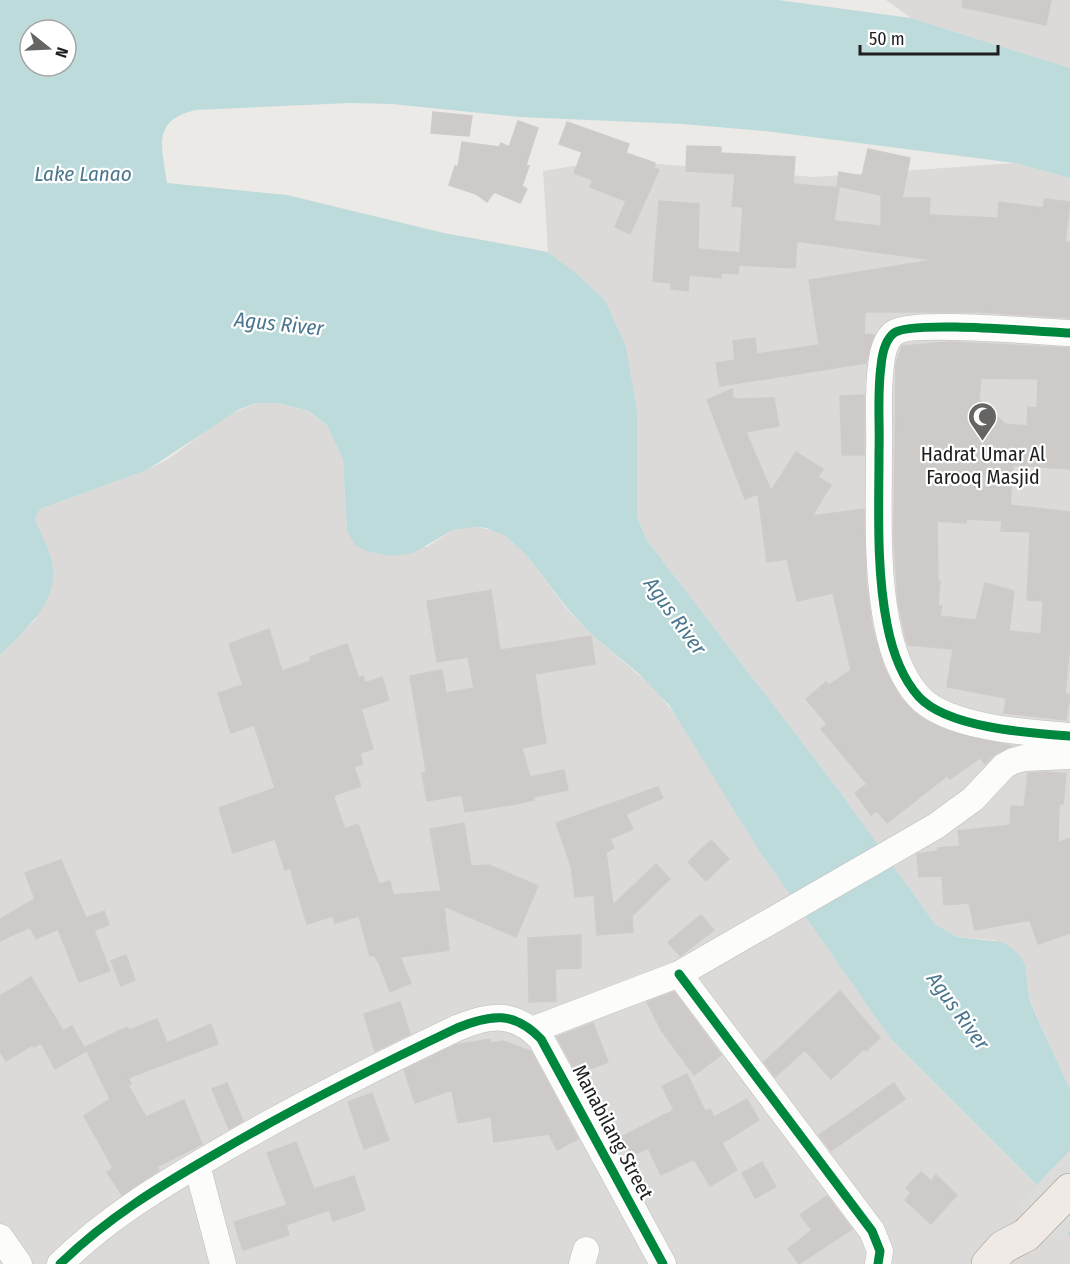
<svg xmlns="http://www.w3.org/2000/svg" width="1070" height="1264" font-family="'Fira Sans Condensed',sans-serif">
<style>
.residential{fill:#dbdad8}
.water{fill:#bedbdc;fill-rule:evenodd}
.pier{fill:#dcdcda}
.building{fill:#cdcac8;stroke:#cfcbc9;stroke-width:1.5;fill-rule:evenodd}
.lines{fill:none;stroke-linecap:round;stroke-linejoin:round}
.minor-casing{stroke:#bfbfbd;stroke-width:27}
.major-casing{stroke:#a09486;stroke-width:34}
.minor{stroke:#fcfcfb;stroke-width:26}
.major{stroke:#efeae5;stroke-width:33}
.cycleway-casing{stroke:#fff;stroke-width:13}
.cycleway{stroke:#00873e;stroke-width:9}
.labels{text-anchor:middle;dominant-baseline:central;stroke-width:4.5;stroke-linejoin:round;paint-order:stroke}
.poi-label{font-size:20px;fill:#1e1e1e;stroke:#fff}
.street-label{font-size:20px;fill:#1e1e1e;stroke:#fff}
.water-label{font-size:21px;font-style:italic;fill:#4b778e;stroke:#fff}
</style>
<rect width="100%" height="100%" fill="#eceae7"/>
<path class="residential" d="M886,0H1070V68L911,18Z
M610,160L814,177L1015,163L1070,178V1089L1030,1001L1025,965L994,940L957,937L935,924L838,789L646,539L637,516V409L626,346L605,300L578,275L548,252L543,171Z
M257,403H278L307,411L327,425L343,460L347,531L427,547L453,530L477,527L496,531L507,537L527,556L567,609L592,635L655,689L684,726L758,849L890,1038L1036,1184L1070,1237V1264H0V655L35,620L53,568L35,519L36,514L40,509L147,470L170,458L222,418Z"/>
<path class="water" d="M0,0H778L911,18L1070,68V178L1015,163L765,131L682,124L519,117L392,104L350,103L196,110C151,120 162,147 167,183L287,195L444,233L548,252L578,275L605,300L626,346L637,409V516L646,539L838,789L935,924L957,937L1003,942L1019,954L1025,965L1030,1002L1070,1089V1237L1036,1184L890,1038L758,849L669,705L639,674L592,635L568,609L527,556L507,537L487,528L477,527L453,530L413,553L391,556L366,551L355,545L347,531L343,460L327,425L308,411L278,403H257L238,410L147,470L40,509L35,519C40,532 47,544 51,558C63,599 26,629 0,655ZM30,30H66V66H30Z"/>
<path class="pier" d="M1070,1150V1230L1058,1242L1018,1204Z"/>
<path class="building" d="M963,0H1051L1046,25L962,7Z
M433,112L472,116L469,136L431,133Z
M518,121L538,128L526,165L529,166L522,186L527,189L520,203L494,192L487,202L476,194L449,185L455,166L458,167L462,142L499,147L501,143L509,147Z
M567,122L629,144L626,153L655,163L654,168L659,170L630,234L615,227L626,201L590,187L593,180L574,173L582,152L559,144Z
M687,146L721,147V153L795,157L793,184L839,188L834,221L881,226V195L837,186L839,172L862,176L868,149L910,158L902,198H930L929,215L998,218L999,202L1043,208L1045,199L1070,202L1065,242H1070V318L981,312H865L864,334L874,335L866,363L720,386L716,363L735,360L733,341L755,338L757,354L819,345L809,280L933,260L797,241L795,268L739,265L743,207L732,206L735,174L686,171Z
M659,201L699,204L698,249L740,253L738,274L721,273V278L689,275L688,291L671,289V283L653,281Z
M950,342L1070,348V469L1013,465L1010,505L1070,512V644L1065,693L1070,695L1066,720L1004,713L1006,698L947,687L953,649L908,645L906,639L898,601L894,538L896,364L902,346ZM981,378L1038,379L1037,408L1028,407L1027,426L1005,424L979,399ZM966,519L1002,521L1001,531L1030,532L1027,600L1043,601L1041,634L1009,631L1014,591L985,583L976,620L940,616L942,606L938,605L940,581H938L937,521L966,523Z
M732,389L733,399L774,398L779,426L746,432L771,491L796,452L823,469L818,477L831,485L812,516L864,509L866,582L872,627L884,668L901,699L923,719L943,729L1012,746L996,753L985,764L980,758L950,779L947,776L887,823L877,811L871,815L855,793L867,784L821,729L827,724L806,699L826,682L829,685L851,670L833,593L797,601L787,559L767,562L758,494L745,499L707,400Z
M864,395V455H842L840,396Z
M491,590L500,650L591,636L595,664L535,674L546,743L522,748L530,777L564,770L568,790L533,797L534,800L516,804L465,812L462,795L427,801L422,773H426L425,765L410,676L442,670L446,693L474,688L468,657L437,662L427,601Z
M269,629L282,671L311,661L310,657L347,644L359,678L363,676L365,683L382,677L389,700L361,709L373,749L360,753L363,764L354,767L361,786L335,795L334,799L345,829L358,824L379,884L390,881L393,895L441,891L430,829L464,823L471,866L489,865L538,886L516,937L444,906L449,950L400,957L411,983L390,992L379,963L374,955L370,956L359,916L335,923L333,916L307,924L290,868L285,870L275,839L233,853L219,808L275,788L254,725L231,733L218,693L243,685L229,644Z
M1047,772L1066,774L1063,804H1059L1058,843L1070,838V933L1038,944L1030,920L975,930L969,903L944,905L942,876L919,877L917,854L938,851V848L960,846L958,831L1010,825L1011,806L1024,807L1028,773Z
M658,787L663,798L626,814L633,829L610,839L614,848L606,852L613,905L656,864L670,879L632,916L633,932L597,935L594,895L575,897L571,866L556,823Z
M711,840L729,859L706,881L688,862Z
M61,860L86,918L104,911L109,925L94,930L110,971L79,982L58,929L36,939L30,927L0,941V919L35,899L25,873Z
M701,915L714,930L680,956L668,942Z
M581,935V968L555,969L556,1001L529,1002L528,938Z
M126,955L135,980L121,986L111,961Z
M31,977L63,1031L72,1026L86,1051L55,1069L41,1043L34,1047L32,1045L6,1061L0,1051V996Z
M840,991L880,1038L866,1051L864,1049L831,1079L805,1050L775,1077L764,1062Z
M674,992L721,1055L694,1075L661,1030L647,1002Z
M400,1002L410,1034L375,1051L364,1014Z
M157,1019L167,1043L211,1024L218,1044L128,1078L131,1084L128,1085L146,1117L184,1100L202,1144L157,1167L159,1170L122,1195L107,1172L113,1168L84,1116L110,1099L85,1047L127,1027L129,1030Z
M593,1023L608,1062L577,1074L557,1037Z
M490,1039L491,1043L503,1041L531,1051L578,1139L557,1150L549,1134L494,1142L491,1117L458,1123L452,1090L415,1103L404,1070L455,1045Z
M687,1074L705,1111L710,1109L714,1117L747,1099L759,1120L722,1143L737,1170L710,1186L694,1159L661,1175L648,1148L631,1156L621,1137L674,1110L662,1086Z
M227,1083L243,1121L229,1129L212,1089Z
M894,1083L905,1099L831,1151L819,1135Z
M372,1093L389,1140L364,1149L348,1102Z
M296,1142L314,1189L354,1176L365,1210L333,1221L329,1210L286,1225L289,1235L243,1250L234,1222L287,1205L267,1153Z
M762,1162L776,1187L755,1198L742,1173Z
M921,1172L931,1181L936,1175L957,1195L931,1224L905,1200L911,1193L906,1188Z
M827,1196L852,1229L799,1264L788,1249L812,1230L800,1215Z"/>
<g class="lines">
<defs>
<path id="minor" d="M1070,333C1042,332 911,320 894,333C885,340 882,355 881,366C877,394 880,424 879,452C879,508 876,568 887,624C892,650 901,677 919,697C948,728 1029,733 1070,736
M679,974L872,1231L880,1251L878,1264
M532,1030L679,974L936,826L973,799L1004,766L1013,761L1024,758L1070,756
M197,1165L223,1264
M0,1237L19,1264
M60,1264C107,1218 160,1186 217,1153C295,1107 375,1067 457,1028C491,1014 514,1011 541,1039L663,1264
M582,1264L586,1250"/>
<path id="major" d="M988,1264L1003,1247L1026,1235L1070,1190"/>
</defs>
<use href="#minor" class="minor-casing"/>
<use href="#major" class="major-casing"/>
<use href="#minor" class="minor"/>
<use href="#major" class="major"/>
<defs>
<path id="cycleway" d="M1070,333C1042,332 911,320 894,333C885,340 882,355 881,366C877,394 880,424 879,452C879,508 876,568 887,624C892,650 901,677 919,697C948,728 1029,733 1070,736
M679,974L872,1231L880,1251L878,1264
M60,1264C107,1218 160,1186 217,1153C295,1107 375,1067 457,1028C491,1014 514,1011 541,1039L663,1264"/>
</defs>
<use href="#cycleway" class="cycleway-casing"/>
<use href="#cycleway" class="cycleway"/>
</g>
<defs>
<symbol id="mosque-pin" viewBox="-11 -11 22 30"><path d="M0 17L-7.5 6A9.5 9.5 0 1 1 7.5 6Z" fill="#666564" stroke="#fff"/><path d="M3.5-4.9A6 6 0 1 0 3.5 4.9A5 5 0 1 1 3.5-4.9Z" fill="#fff"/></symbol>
</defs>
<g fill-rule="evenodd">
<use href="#mosque-pin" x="966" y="400" width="33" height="45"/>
</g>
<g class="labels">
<g class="poi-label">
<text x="983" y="454">Hadrat Umar Al<tspan x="983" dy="23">Farooq Masjid</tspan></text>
</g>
<g class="street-label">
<text transform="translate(613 1132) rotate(62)">Manabilang Street</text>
</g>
<g class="water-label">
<text x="83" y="174">Lake Lanao</text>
<text transform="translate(279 324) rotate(6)">Agus River</text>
<text transform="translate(675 616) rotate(54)">Agus River</text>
<text transform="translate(958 1011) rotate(54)">Agus River</text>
</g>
</g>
<g transform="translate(48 48) rotate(108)"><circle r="28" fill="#ffffff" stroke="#a5a5a5" stroke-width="1.5"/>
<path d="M0-4.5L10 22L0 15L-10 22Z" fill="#666564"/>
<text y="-9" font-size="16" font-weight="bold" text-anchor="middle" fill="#1e1e1e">N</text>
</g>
<path d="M860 45v9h138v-9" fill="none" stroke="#1e1e1e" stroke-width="3"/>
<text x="869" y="45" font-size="18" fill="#1e1e1e" stroke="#ffffff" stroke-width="4.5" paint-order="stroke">50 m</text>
</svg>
